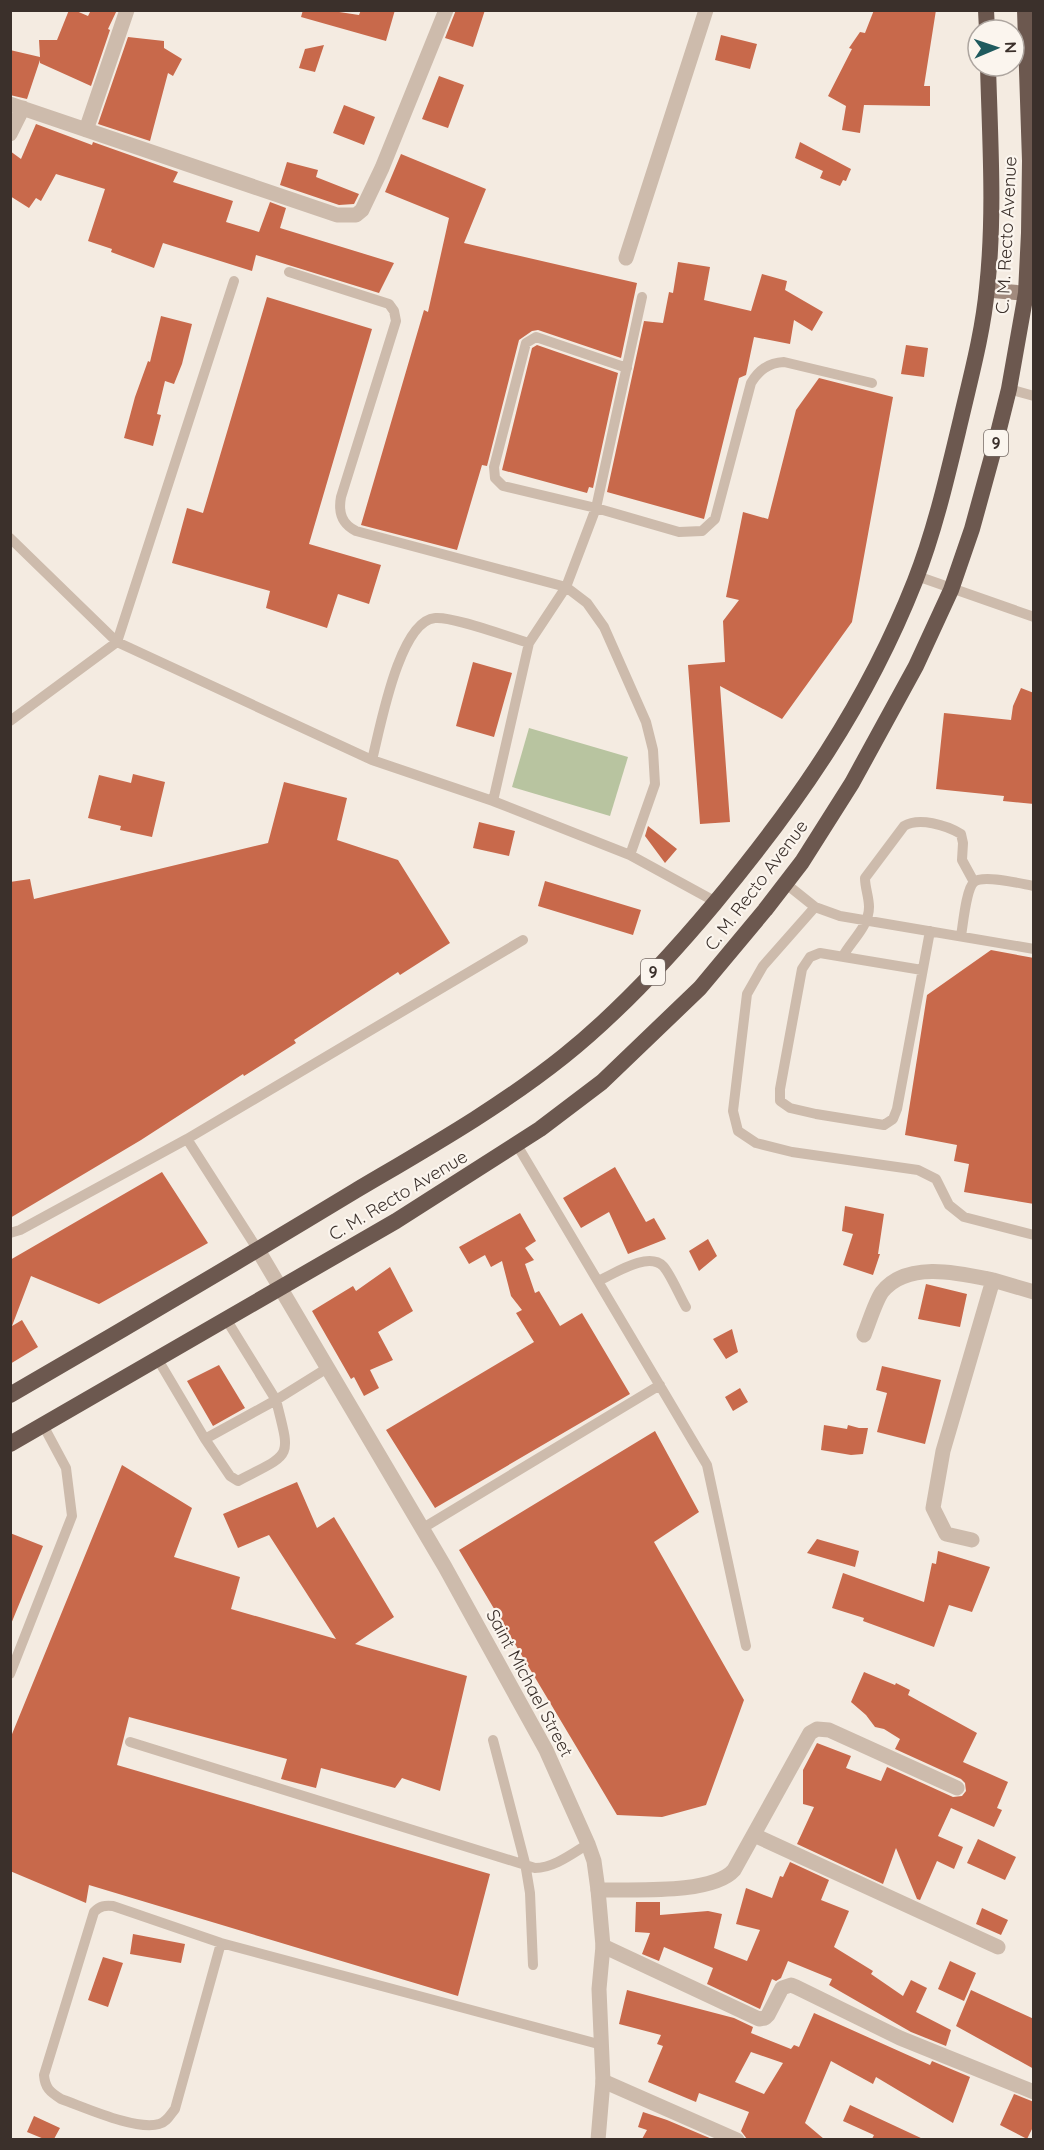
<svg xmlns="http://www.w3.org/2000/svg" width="1044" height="2150" font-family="Quicksand,sans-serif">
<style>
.green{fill:#b8c4a0}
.building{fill:#c8694b;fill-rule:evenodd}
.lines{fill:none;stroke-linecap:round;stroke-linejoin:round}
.service{stroke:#cdbbac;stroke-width:10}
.minor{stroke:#cdbbac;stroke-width:15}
.tertiary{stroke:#cdbbac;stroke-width:15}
.secondary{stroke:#a18a7d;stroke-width:15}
.trunk{stroke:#6c584f;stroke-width:16}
.labels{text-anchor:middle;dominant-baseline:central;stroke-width:4.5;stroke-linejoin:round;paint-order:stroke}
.shield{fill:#fbf5ee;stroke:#756b66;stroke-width:1.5}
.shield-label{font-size:16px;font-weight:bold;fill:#3b302b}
.street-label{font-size:18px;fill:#3b302b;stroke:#fbf5ee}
</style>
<rect width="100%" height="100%" fill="#f4ebe1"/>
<path class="green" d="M529,728L628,757L610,816L512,787Z"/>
<path class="building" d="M69,10H74L88,16L91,10H117L108,29L110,30L91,86L40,63V60L27,99L10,95V50L40,57L39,40H57Z
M303,10H326L359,15L361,10H395L386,41L301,17Z
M456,10H485L473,47L445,38Z
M874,10H936L924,86H930V106L864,105L860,133L842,130L846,106L828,96L852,49L849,48L860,32L865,33Z
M721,35L757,44L750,69L715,60Z
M128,37L164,41V48L182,59L173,76L168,73L150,141L98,124Z
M324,45L315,72L299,68L305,49Z
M439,76L464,85L448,128L422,119Z
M344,105L375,117L364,145L333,133Z
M36,124L92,145L93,142L178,172L173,182L233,201L226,222L259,232L270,202L286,208L280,228L394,263L379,293L256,255L252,271L163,243L154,268L111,252L112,249L88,241L105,189L56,174L41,201L36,198L29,208L10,196V151L21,159Z
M800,142L851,169L846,181L843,180L840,186L820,178L823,171L795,158Z
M401,154L486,189L464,243L637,283L621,358L538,330L532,331L519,340L487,466L482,465L457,550L361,525L424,310L428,312L449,218L385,192Z
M287,162L318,170L316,177L359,194L354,204L339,205L280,185Z
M678,262L710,267L704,300L751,311L762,274L787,281L785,290L823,312L812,331L794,320L790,344L754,337L746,375L739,378L704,519L607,492L644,321L663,323L669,292L673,293Z
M267,297L372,329L309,544L381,565L369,604L338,594L327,628L266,608L270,591L172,563L187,508L203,513Z
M161,316L192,324L182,364L174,384L165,381L157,414L161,415L153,446L124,438L135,397L148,361L150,362Z
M537,345L618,373L593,488L589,487L587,493L502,470L532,348Z
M906,345L928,348L924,377L901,374Z
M819,378L893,397L852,622L782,719L720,686L730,822L700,824L688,665L725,662L723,621L739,600L726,597L743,512L768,519L796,410Z
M473,662L512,673L494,737L456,726Z
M1021,688L1034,693V804L1003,801L1004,796L936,789L944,713L1011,720L1013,706Z
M133,774L165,782L152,837L120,830L121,826L88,818L99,775L131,783Z
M284,782L347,798L337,840L398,860L450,943L400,975L398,972L294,1040L296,1043L244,1076L243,1074L141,1140L10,1218V882L30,879L34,899L268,843Z
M479,822L515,831L509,856L473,848Z
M648,826L677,849L665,863L645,836Z
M545,881L641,910L633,935L538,906Z
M991,950L1034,958V1204L964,1192L969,1164L954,1161L957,1145L905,1135L927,995Z
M615,1167L646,1222L654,1218L666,1239L628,1254L609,1212L581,1228L563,1198Z
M162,1172L208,1243L99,1304L31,1276L12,1326L22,1320L38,1347L10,1364V1260Z
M845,1206L884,1214L878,1254H880L873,1275L843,1265L853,1234L842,1231Z
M520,1213L536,1241L525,1248L534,1260L525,1264L535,1293L539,1291L560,1326L582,1313L630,1394L435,1508L386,1430L534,1342L516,1313L522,1310L511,1296L502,1261L491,1267L485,1255L469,1264L459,1247Z
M708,1239L717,1256L699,1271L689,1251Z
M390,1267L413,1311L378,1332L393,1360L370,1370L379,1388L364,1396L354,1377L351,1379L312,1311L353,1286L356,1291Z
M926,1284L967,1294L960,1327L918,1319Z
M732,1329L738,1352L726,1359L713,1339Z
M219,1365L245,1408L213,1426L187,1381Z
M882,1366L941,1380L925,1444L877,1432L887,1393L876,1390Z
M740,1388L748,1402L733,1411L725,1397Z
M824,1425L847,1429L848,1425L859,1428H868L863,1454L851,1455L821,1450Z
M655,1431L699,1512L654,1542L744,1700L706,1805L662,1817L617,1815L459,1550Z
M122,1465L192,1508L174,1557L240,1577L231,1609L336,1639L269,1535L238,1548L223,1514L297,1482L317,1528L334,1517L394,1617L355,1644L467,1676L440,1791L402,1778L395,1788L321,1768L316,1788L281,1779L287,1759L129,1717L117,1765L490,1874L458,1996L89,1885L86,1903L10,1871V1739Z
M10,1533L43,1546L11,1624H10Z
M817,1539L859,1551L855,1567L807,1553Z
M938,1551L990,1567L972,1612L949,1605L934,1647L863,1621L864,1618L832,1608L843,1573L924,1602L932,1563L936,1564Z
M864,1672L895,1685L896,1683L910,1690L908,1695L977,1733L963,1762L1008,1782L997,1808L1002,1810L994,1827L951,1808L938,1836L963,1847L954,1869L937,1861L920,1900L917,1899L896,1848L883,1884L797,1844L814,1807L803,1804V1770L817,1743L851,1756L846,1768L881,1781L887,1767L953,1797L962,1796L966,1791L965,1783L961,1779L895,1749L900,1739L884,1729L875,1727L866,1715L851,1702Z
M978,1839L1016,1857L1005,1880L967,1863Z
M790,1862L829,1880L821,1900L849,1911L834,1947L873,1971L871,1974L903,1996L911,1980L927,1988L916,2012L951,2030L946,2046L911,2032L829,1985L832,1979L788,1961L781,1978L776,1981L772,1979L760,2009L707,1984L713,1968L664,1947L659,1961L642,1954L650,1933L635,1932L636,1902H660V1915L708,1911L722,1914L714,1948L747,1961L760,1930L736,1924L746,1888L772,1898L780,1876L783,1877Z
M982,1908L1008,1920L1001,1935L976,1924Z
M133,1934L185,1944L181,1963L130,1954Z
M103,1957L123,1963L108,2007L88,2000Z
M950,1961L976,1973L964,2001L938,1989Z
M627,1990L734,2018L753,2027L751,2033L791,2049L794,2045L799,2047L814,2013L930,2065L932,2061L970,2077L953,2123L876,2077L873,2084L831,2061L805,2123L824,2139H747L741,2131L749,2112L699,2093L696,2102L648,2082L663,2046L657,2044L661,2035L619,2024ZM751,2052L783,2063L764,2094L735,2082Z
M971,1990L1034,2019V2069L956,2026Z
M1014,2094L1034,2102V2125L1027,2139L1000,2125Z
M850,2105L923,2139H872L874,2135L843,2121Z
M643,2112L667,2120L712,2139H642L647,2130L638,2127Z
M34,2116L60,2128L54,2139H44L27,2132Z"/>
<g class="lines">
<path class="service" d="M289,272L389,304L394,311L396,321L341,497C338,513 342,524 356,531L566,587L587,603L604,627L646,722L653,750L655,784L630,855
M627,368L536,337L526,343L494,467L495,478L503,486L596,508L679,532L702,531L715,519L751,383C759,370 768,363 784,362L872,383
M1009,389L1034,396
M10,538L117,642L372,760L493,801L630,855L716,902
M917,576L1034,617
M10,721L117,642L234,281
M372,760C380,729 399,621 435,618C453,616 508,637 529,643L566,587L596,508L642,297
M493,801L529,643
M785,883L815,907L840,916L1034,949
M815,907L763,966L747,994L733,1111L738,1131L756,1143L792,1152L918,1170L936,1179L949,1205L964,1217L1034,1235
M961,936C963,925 966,889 974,882C983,874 1022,884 1034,886
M843,956C852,940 869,926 869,907C869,897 865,888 865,878L904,826C919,817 946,825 961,834L963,843L962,860L974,882
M922,970L820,953L810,957L802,969L780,1089V1101L790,1108L816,1114L884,1125L893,1119L897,1109L930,931
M187,1139L258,1250
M517,1145L707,1465L746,1646
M10,1233L20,1230L187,1139L523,940
M598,1281C614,1274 648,1251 663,1266C670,1273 680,1297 686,1307
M157,1358L205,1439L276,1400L226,1319
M205,1439L230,1476L238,1481C293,1452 291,1460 276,1400L329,1367
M423,1528L660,1385
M10,1674L72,1516L66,1468L43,1425
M493,1740L525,1863L530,1893L533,1965
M130,1742L535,1868C554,1868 573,1853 588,1844
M221,1943L175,2109C170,2115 167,2122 159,2124C136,2131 84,2107 61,2099C50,2092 45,2088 44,2075L94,1912C100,1906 105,1905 113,1906L221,1943L602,2045"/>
<path class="minor" d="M10,104L337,215H356L362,210L382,168L446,10
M86,130L127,10
M10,134L23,108
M626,258L706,10
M864,1335C869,1323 875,1302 882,1292C907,1260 960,1273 993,1280
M972,1540L946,1534L933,1508L943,1451L993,1280L1034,1292
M754,1835L998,1947
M598,1890C631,1889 712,1895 734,1870L810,1733L817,1729L829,1730L957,1788
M603,1946L759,2019L765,2018L768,2015L782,1988L791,1985L796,1987L900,2038L1034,2092
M603,2081L737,2140"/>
<path class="tertiary" d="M258,1250L445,1567L546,1750L588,1844L594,1861L598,1890L603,1946L599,1989L603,2081L598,2140"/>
<path class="secondary" d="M987,290L1034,294"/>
<path class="trunk" d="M986,10L987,30
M10,1395C126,1328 241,1260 355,1191C426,1149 499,1108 564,1056C619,1012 668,959 714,904C798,803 866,705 915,581C935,530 948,473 961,419C971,376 983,332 987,288C995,214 990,140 988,66
M10,1444L396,1221L540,1129L602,1082L700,988L765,910L802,862L852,783L916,666L951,590L972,529L994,449L1009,389L1026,293L1029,233L1030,161L1025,10"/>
</g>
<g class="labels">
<g class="shield">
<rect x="984" y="430" width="24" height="26" rx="4.5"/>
<rect x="641" y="959" width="24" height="26" rx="4.5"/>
</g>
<g class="shield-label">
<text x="996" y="443">9</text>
<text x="653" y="972">9</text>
</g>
<g class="street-label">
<text transform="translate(1006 235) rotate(-87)">C. M. Recto Avenue</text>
<text transform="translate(756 885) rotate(-53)">C. M. Recto Avenue</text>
<text transform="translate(398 1195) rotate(-31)">C. M. Recto Avenue</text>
<text transform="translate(530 1683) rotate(62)">Saint Michael Street</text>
</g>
</g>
<rect width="1044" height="2150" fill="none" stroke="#3b302b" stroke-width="24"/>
<g transform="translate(996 48) rotate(88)"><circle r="28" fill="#fbf5ee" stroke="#aea6a0" stroke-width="1.5"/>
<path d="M0-4.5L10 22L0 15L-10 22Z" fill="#1f5a5e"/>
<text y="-9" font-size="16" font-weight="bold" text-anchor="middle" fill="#3b302b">N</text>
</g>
</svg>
